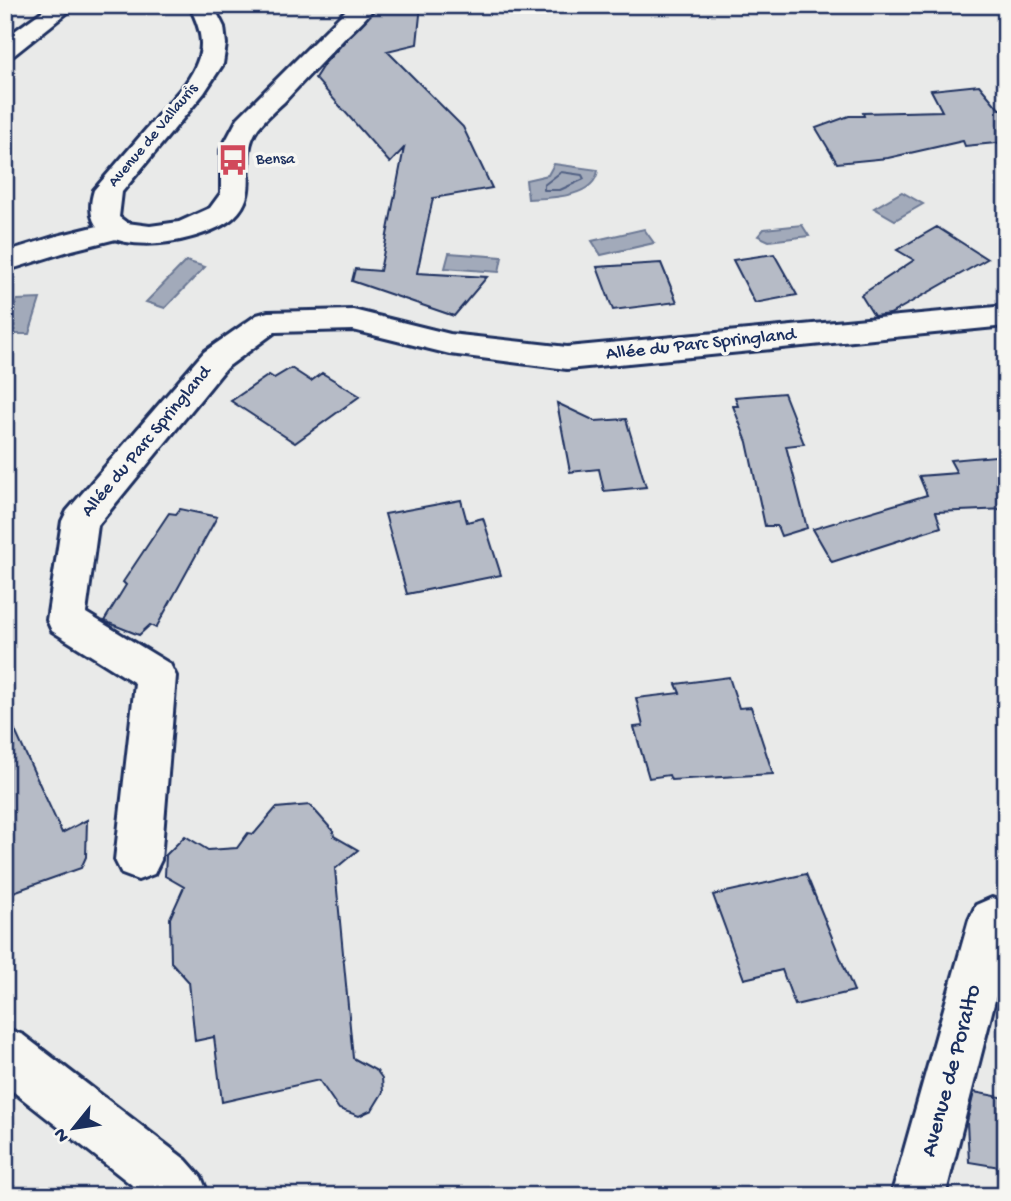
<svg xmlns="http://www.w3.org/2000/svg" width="1011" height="1201" font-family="'Gochi Hand',sans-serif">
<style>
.water{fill:#a2aaba;stroke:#6c7995;stroke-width:2}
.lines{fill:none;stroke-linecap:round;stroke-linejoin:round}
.shore{stroke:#516083;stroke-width:2}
.building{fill:#b6bbc6;stroke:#1b2f5e;stroke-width:2}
.minor-casing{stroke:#1b2f5e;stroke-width:6}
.major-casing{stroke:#1b2f5e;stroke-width:6}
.minor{fill:#f6f6f2;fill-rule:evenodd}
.major{fill:#f6f6f2;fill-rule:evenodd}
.labels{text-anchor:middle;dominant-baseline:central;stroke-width:7;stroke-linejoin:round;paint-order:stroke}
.far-street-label{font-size:16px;fill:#1b2f5e;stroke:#f6f6f2}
.far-poi-label{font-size:16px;fill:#1b2f5e;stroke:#f6f6f2;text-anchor:start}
.street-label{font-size:19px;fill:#1b2f5e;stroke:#f6f6f2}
.near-street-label{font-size:23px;fill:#1b2f5e;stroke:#f6f6f2}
</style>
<rect width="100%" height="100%" fill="#e9eae9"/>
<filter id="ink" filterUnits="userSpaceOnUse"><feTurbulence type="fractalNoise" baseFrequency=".0143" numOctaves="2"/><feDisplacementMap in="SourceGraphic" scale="14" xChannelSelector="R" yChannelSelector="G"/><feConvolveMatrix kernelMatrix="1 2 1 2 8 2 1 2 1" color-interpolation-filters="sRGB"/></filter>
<g filter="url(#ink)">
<path class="water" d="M554,164L598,170C595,198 549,198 528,199L526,180L548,175Z
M902,192L923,204L895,220L874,208Z
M802,225L809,236L769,241L758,236L764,229Z
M644,229L654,243L601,255L592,241Z
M449,253L502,257L499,272L445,268Z
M186,261L205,267L165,308L146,302Z
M40,299L29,334H7L17,300Z"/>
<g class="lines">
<path class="shore" d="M561,172L582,175L584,179L560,190H544V185Z"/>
</g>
<path class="building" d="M378,5H421L417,44L387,51L463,127L492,188L433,198L417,273L487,277L454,316L352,281L355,269L380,271L404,148L390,163L315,78L324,64Z
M979,85L999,109H1006V142L965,146L963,141L888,158L837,163L816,128L849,116H864L863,113L942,111L931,90Z
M937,227L987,259L890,314L874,316L861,295L914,260L897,250Z
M774,254L797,295L755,303L733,260Z
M661,263L677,302L613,310L597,267Z
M291,368L311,381L322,373L360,396L295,443L231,401L269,375L274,378Z
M784,393L804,444L786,446L807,528L781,536L777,526H765L747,442L733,406H738L735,397Z
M557,403L595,421L626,419L646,487L604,491L599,469L570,472Z
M1006,455V509L936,512L941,527L832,562L813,529L927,495L919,476L957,473L950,460Z
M461,500L467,522L483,518L501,575L407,594L385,514Z
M180,509L217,517L156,628L150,625L139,635L104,621L126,585L123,582L169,513L176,514Z
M729,677L739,708L751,707L773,774L671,780L669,775L649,778L634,727L643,726L636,698L680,693L676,684Z
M5,709L62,833L87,820L86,857L81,868L5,895V864L9,862L5,855Z
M310,805L333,831L334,836L358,850L335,869L353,1058L377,1071L382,1078L383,1092L372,1110L359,1116L339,1109L319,1080L222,1102L214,1037L195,1041L189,982L171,962L170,918L184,887L165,876L166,855L185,836L208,850L237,848L248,833L254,834L276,808Z
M806,874L854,991L795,1005L782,970L744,979L713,895Z
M974,1092L1006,1098V1168L969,1162L967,1122Z"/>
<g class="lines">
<defs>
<path id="minor" d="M42,5H66L68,12L14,55L5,57V38L44,10Z
M118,221L128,224L133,230L128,236L72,250L5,271V252L53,237Z
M1006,306V326L567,369L450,354L353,330L275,332L226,368L98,525L86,613L170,664L176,676L161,860L154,874L138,880L122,874L115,860L135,683L52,631L47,620L62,521L67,511L204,352L257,315L268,312L353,310L450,334L567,347Z
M992,898L1006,903V957L945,1196H891L969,920L976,905Z
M5,1028L23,1035L186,1160L201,1177L209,1196H146L5,1085Z"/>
<path id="major" d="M189,5H213L224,27L226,44L223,64L204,93L122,192L119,217L127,223L150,226L179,222L210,208L221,193V150L238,118L351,5H376C367,18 354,29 343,40C323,61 303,81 284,102C275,110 265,119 258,128C236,160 263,190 234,217C201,247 70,267 94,190L186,83C206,53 205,37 189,5Z"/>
</defs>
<use href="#minor" class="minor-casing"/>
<use href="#major" class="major-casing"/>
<use href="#minor" class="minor"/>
<use href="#major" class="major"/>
</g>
</g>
<defs>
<symbol id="bus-bare" viewBox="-9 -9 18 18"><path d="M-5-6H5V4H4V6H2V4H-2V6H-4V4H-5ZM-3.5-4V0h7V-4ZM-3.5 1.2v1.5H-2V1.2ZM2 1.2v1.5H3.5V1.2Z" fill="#d1495b" stroke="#f6f6f2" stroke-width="2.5" paint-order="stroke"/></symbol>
</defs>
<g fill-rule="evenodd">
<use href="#bus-bare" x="211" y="138" width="44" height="44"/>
</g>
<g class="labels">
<g class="far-street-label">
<text transform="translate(154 136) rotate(-50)">Avenue de Vallauris</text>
</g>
<g class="far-poi-label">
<text x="256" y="160">Bensa</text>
</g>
<g class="street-label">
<text transform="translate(701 345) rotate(-6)">Allée du Parc Springland</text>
<text transform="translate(147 442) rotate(-50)">Allée du Parc Springland</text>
</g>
<g class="near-street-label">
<text transform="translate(952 1071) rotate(-75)">Avenue de Poralto</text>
</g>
</g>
<rect width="1011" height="1201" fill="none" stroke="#f6f6f2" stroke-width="28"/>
<rect x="14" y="14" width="983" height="1173" fill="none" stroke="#1b2f5e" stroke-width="2.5" filter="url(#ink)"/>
<g transform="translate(74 1128) rotate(240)" stroke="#f6f6f2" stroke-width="5" paint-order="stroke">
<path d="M0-5L12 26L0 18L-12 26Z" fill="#1b2f5e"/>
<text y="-10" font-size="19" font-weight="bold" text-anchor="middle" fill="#1b2f5e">N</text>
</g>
</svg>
